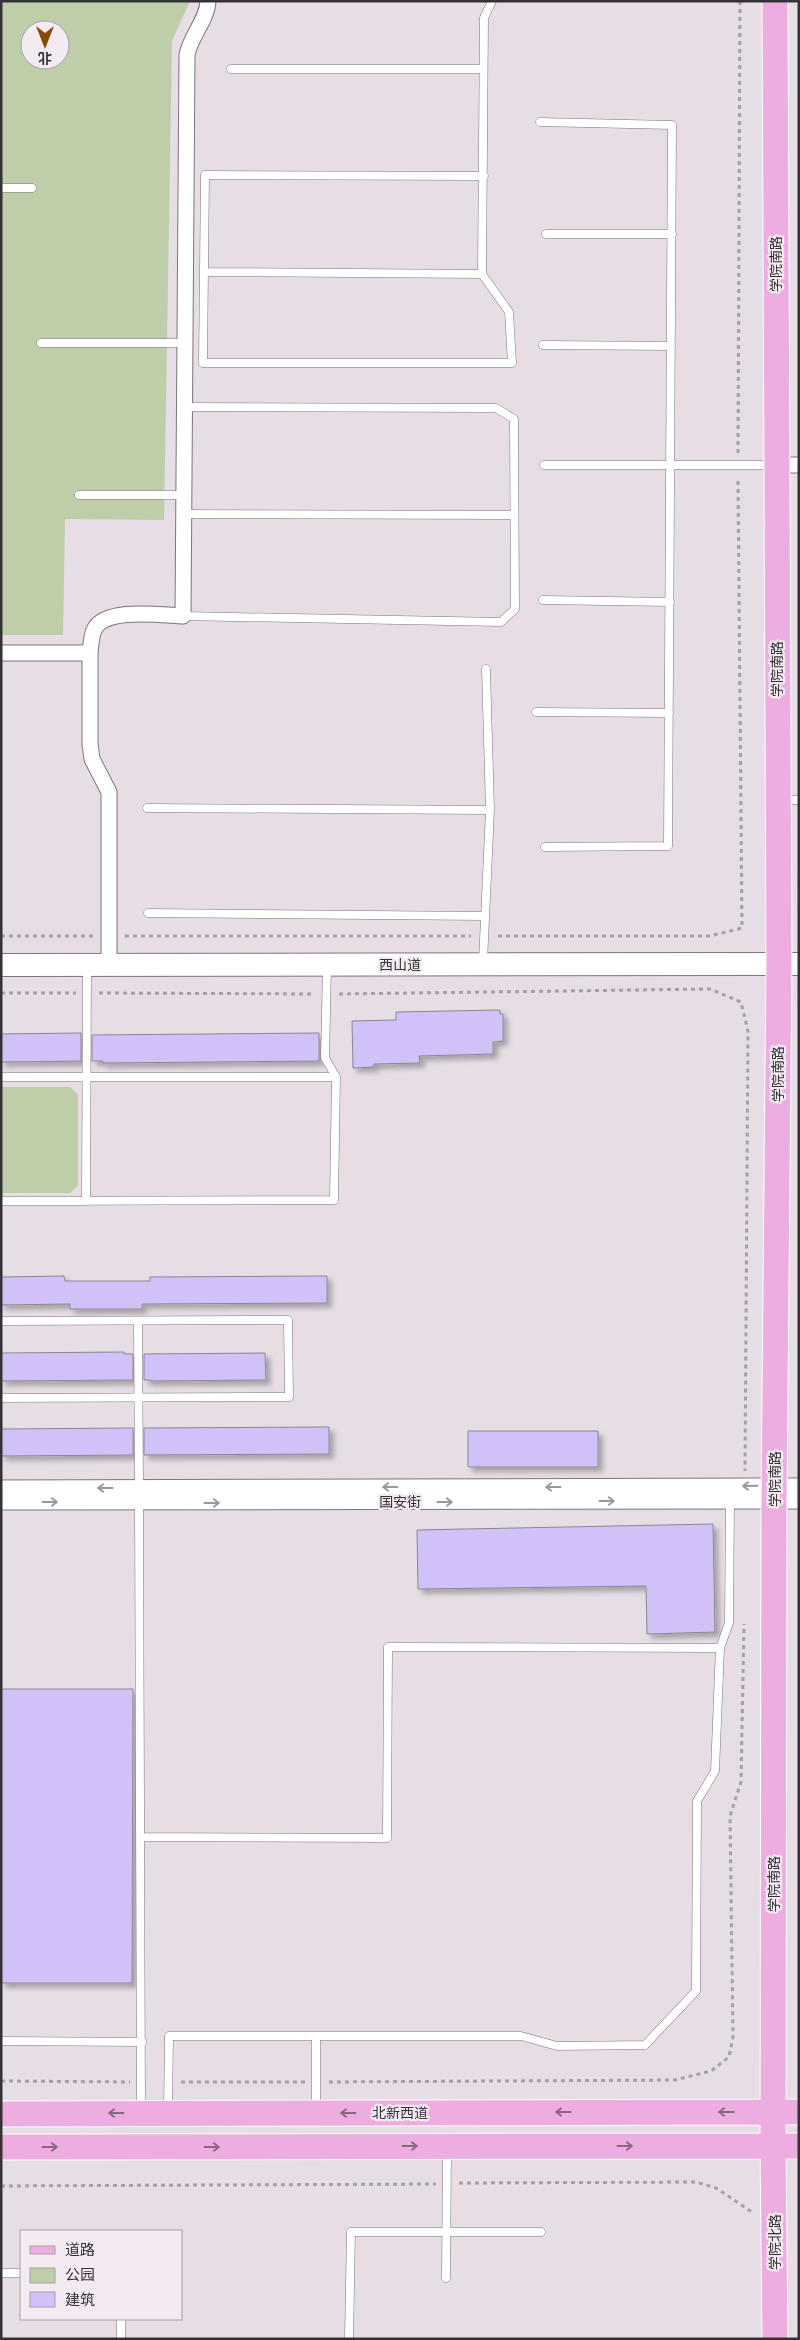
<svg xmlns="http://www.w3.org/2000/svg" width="800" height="2340" font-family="Helvetica,'Noto Sans SC',sans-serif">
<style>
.green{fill:#becea9;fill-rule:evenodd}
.building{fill:#d2c1f8;stroke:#8a8791;filter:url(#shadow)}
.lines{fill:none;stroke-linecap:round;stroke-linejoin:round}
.lane-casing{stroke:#7d757c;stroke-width:9}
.street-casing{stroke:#7d757c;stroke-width:17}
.secondary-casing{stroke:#7d757c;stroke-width:24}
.primary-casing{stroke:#fff;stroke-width:27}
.path{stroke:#a7a0a6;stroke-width:3;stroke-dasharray:4 4;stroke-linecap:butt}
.lane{stroke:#fff;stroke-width:8}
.street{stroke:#fff;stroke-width:15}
.secondary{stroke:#fff;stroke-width:22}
.primary{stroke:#eeade0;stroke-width:25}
.oneway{stroke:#9a989a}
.oneway2{stroke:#886981}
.labels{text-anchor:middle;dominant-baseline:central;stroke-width:4.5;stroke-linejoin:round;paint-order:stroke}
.street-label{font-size:14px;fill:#353134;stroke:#f4eaf2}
</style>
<defs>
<filter id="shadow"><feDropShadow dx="4.5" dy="4.5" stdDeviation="2.5" flood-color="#0004"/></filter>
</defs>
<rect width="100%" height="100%" fill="#e6dde5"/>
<path class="green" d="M1,1H190L172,41L164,520L65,519L63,635H1ZM30,30H60V60H30Z
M1,1087H70L78,1095V1185L70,1193H1Z"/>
<path class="building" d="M500,1010V1014H503V1041L493,1042V1054L419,1056L420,1063L374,1064V1067L353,1068L352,1021L396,1020V1012Z
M81,1033V1061L1,1062V1034Z
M319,1033V1061L103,1063V1061H92V1035Z
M64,1276L65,1281H150V1277L327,1276V1303L142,1304V1309H70V1304L1,1305V1277Z
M124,1352V1354H133V1380L1,1381V1353Z
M265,1353L266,1380L151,1381L150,1380H144V1354Z
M329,1427V1454L144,1455V1428Z
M133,1428V1455L1,1456V1429Z
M468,1431H598V1467H468Z
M713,1524L715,1632L647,1634L646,1586L418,1589L417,1530Z
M1,1689H133L132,1983H1Z"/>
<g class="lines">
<defs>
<path id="lane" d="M231,69H482
M540,122L672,125L668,846L545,847
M484,176L205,175L203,363H512L509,312L482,274L484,18L492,1
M1,188H32
M546,234H672
M204,272L482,274
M41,343H184
M543,345L671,346
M544,465H774
M79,495H183
M183,514L514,515
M543,600L670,602
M183,616L501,622L515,609L514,419L496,408L184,407
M536,712L669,713
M780,800H799
M147,808L490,810
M148,913L485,916
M483,962L490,810L486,669
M1,1077H336
M1,1201L334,1200L336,1077L325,1058L327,966
M86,1201L87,968
M1,1321L288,1320L289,1397L1,1398
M138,1321L139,1489
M139,1500L141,2111
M141,1837L387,1838L388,1647L720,1648
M316,2036V2109
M1,2041L142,2042
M168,2111L169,2036H521L557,2046L645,2045L696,1991L697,1801L715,1771L720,1648L729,1623L730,1500
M1,2273H21
M446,2278L447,2150
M121,2319V2339
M349,2339L351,2232H541"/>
<path id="street" d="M776,465H799
M1,653H90V744L92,759L109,792V965
M90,653C91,645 91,637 94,630C104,607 161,615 183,616L187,55C190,36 207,21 208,1
M1,1488L799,1486
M1,1502L799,1501"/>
<path id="secondary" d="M1,965L799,964"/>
<path id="primary" d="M1,2114L799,2112
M1,2147L799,2146
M775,2339L773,2146L774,1501L779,964L775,1"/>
</defs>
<use href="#lane" class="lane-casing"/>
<use href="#street" class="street-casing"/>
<use href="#secondary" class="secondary-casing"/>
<use href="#primary" class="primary-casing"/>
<path class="path" d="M738,453L740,1
M1,936H94
M125,936H471
M498,936H710L742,928L738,477
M1,993H76
M99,993L313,994
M339,994L710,989L741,1002L748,1031L745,1471
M1,2081L130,2082
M181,2082H305
M329,2082L675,2080L711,2071L729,2057L733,2037L730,1816L741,1782L744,1624
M459,2183L696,2182L716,2188L752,2212
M1,2186L436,2184"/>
<use href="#lane" class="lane"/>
<use href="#street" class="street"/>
<use href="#secondary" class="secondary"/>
<use href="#primary" class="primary"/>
</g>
<defs><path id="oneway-shaft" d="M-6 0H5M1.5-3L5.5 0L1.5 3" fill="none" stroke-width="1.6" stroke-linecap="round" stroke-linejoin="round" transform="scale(1.25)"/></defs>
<g class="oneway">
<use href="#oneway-shaft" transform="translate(750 1486) rotate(179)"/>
<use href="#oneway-shaft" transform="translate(390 1487) rotate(180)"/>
<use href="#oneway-shaft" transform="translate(553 1487) rotate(180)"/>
<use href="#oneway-shaft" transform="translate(105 1488) rotate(180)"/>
<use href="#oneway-shaft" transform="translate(607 1501)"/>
<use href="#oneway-shaft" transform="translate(50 1502)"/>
<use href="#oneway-shaft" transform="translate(445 1502)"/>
<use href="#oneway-shaft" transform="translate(212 1503)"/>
</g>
<g class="oneway2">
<use href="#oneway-shaft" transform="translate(563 2112) rotate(180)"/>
<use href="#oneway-shaft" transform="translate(726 2112) rotate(180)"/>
<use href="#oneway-shaft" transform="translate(116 2113) rotate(180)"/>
<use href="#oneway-shaft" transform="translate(348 2113) rotate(180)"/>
<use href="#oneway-shaft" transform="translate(410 2146)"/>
<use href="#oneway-shaft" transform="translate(625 2146)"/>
<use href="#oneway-shaft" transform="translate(50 2147)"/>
<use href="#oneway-shaft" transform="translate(212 2147)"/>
</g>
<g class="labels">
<g class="street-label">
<text transform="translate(776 264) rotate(-90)">学院南路</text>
<text transform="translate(777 669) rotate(-90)">学院南路</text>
<text x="400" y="965">西山道</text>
<text transform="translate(778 1074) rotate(-90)">学院南路</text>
<text transform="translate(775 1479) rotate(-90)">学院南路</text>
<text x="400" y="1502">国安街</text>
<text transform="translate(774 1884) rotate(-90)">学院南路</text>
<text x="400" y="2113">北新西道</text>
<text transform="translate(775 2242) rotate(-90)">学院北路</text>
</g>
</g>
<rect width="800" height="2340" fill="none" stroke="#353134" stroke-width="5"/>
<rect x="20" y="2230" width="162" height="90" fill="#f4eaf2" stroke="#a8a0a6"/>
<rect x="30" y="2246" width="25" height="8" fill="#eeade0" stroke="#a8a0a6"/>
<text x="65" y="2255" font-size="15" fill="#353134">道路</text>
<rect x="30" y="2268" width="25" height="15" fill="#becea9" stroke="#a8a0a6"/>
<text x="65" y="2280" font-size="15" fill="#353134">公园</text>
<rect x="30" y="2292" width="25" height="15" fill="#d2c1f8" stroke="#a8a0a6"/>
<text x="65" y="2305" font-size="15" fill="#353134">建筑</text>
<g transform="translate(45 45) rotate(180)"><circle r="24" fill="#f4eaf2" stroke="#a8a0a6"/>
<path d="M0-4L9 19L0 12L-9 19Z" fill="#844c00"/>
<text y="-8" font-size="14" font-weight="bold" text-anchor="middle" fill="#353134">北</text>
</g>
</svg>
